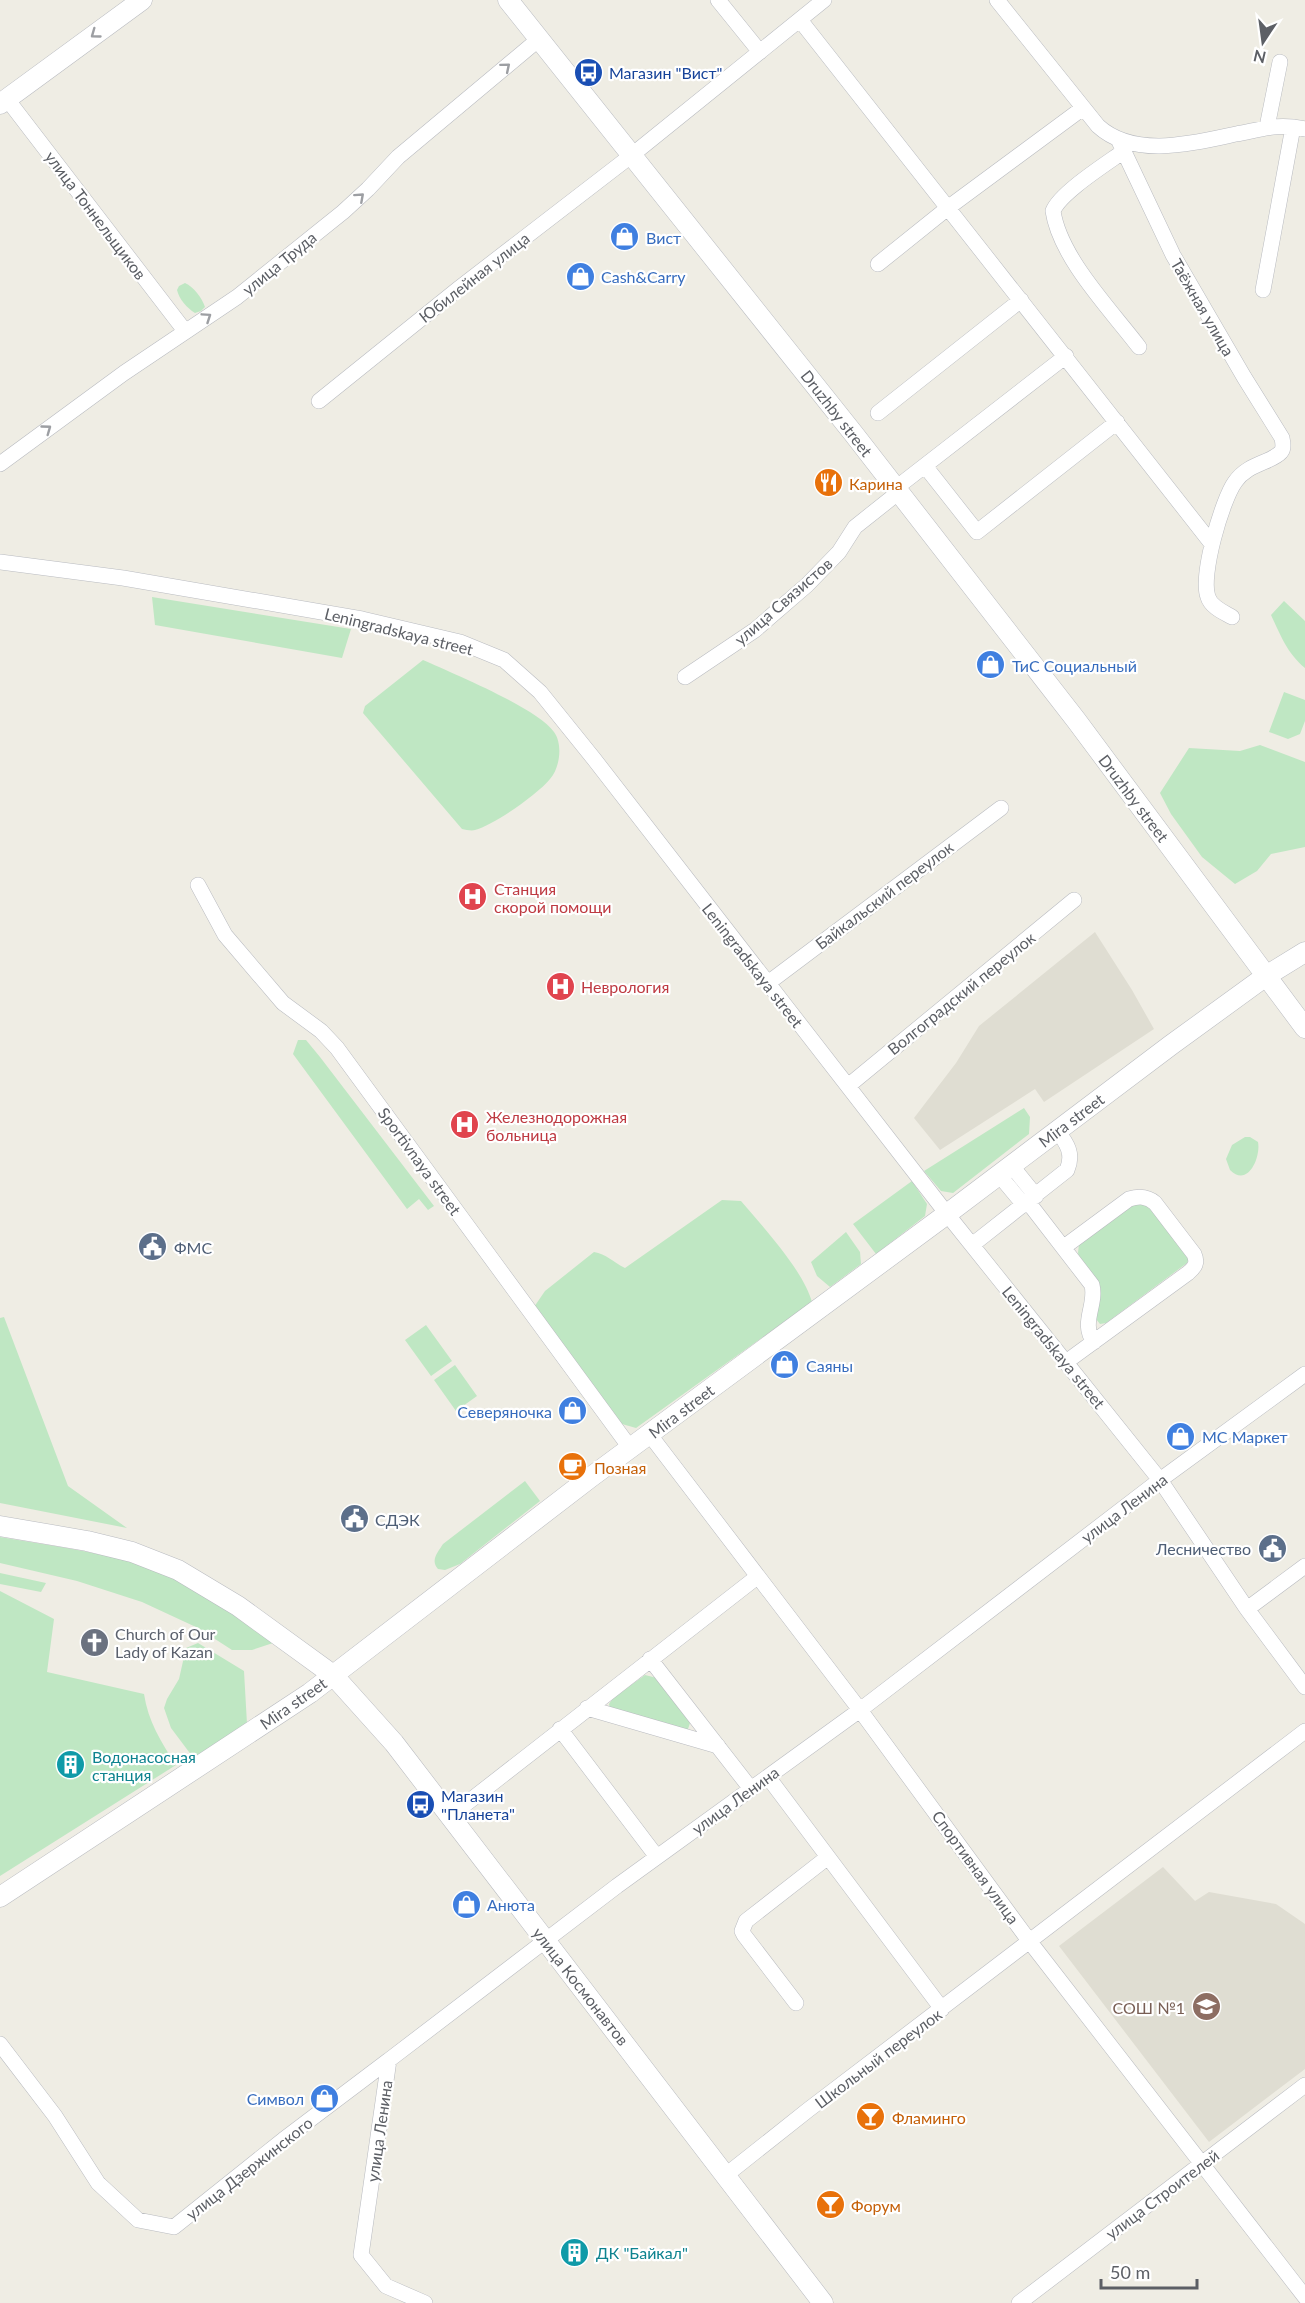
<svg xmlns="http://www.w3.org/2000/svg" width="1305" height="2303" font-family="Lato,sans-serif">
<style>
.education{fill:#dfddd2}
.green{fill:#bfe7c3}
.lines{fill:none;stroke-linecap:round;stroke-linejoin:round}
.minor-casing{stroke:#b9bbc0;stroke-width:16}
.tertiary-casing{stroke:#b9bbc0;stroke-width:21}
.minor{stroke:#fff;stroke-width:15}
.tertiary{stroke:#fff;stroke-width:20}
.oneway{stroke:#9d9fa3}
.labels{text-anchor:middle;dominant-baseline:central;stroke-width:4.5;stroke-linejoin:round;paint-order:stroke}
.transit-label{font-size:16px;fill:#164399;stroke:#fff;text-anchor:start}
.street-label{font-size:16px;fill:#5c5f65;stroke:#fff}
.shop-label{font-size:16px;fill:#366cbe;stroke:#fff;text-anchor:start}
.food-label{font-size:16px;fill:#c56008;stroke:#fff;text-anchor:start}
.health-label{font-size:16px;fill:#be3a42;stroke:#fff;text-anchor:start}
.service-label{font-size:16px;fill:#4e5e75;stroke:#fff;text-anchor:start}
.worship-label{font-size:16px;fill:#5b616d;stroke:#fff;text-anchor:start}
.culture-label{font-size:16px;fill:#0d838f;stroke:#fff;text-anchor:start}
.education-label{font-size:16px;fill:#785e54;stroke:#fff;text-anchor:end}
</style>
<rect width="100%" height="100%" fill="#efede4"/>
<path class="education" d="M1095,932L1132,990L1154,1029L1044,1102L1035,1089L940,1150L914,1118L956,1063L979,1026Z
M1163,1867L1195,1901L1209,1892L1276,1904L1305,1924V2069L1209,2142L1059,1946Z"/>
<path class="green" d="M185,283C194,287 202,298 205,307L201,311L195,313C187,308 179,299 177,290L179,286Z
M152,597L351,629L342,658L155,625Z
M1284,601L1305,621V668C1287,653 1281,636 1271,615Z
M423,660C452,673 537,708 554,732C563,744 560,768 550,779C538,794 494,825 475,830C472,831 466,830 462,829L363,713L365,706Z
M1284,692L1305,700V721L1300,734L1288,739L1269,732Z
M1260,745L1305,762V847L1271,854L1257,871L1235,884L1202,857L1171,814L1160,793L1189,748L1240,751Z
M298,1040H306L320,1057L434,1206L428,1210L419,1199L407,1209L293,1054Z
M1024,1108L1030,1117L1029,1134L953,1193L941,1191L924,1171Z
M1245,1137H1250L1258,1142C1261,1157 1248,1188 1230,1170L1226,1159L1232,1145Z
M912,1181L927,1204L925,1216L876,1254L853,1224Z
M722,1200L741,1201C763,1227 803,1270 812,1302L636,1428L622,1424L534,1307L545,1291L594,1252C606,1254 613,1262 625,1268Z
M1145,1203L1155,1211L1189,1259L1187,1263L1106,1323L1100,1324L1096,1319L1078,1253L1079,1244L1134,1204Z
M846,1232L860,1252L861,1264L830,1287L817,1276L811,1262Z
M4,1317L68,1486L127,1528L0,1503V1318Z
M426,1325L452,1361L431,1376L405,1340Z
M455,1365L477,1396L456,1411L434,1380Z
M525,1481L540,1501L460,1564L445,1570L438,1569C430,1560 438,1552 443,1544Z
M0,1537C56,1547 116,1553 169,1575C207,1590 240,1618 273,1643L252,1650H232L198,1628L142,1602L77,1581L0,1563Z
M0,1573L46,1583L41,1592L0,1584Z
M0,1591L54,1619L47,1672L144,1694C148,1721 161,1742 176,1765L0,1876Z
M198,1643L244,1671L247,1724L195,1760L171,1728L164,1708L167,1699L179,1679L186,1648Z
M645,1675L657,1678L689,1719L690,1723L688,1729L685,1730L610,1709L609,1704L613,1698Z"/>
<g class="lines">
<defs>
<path id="minor" d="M718,0L760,52
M997,0L1098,126C1134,159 1194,143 1236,134C1263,129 1278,123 1305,129
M800,20L1212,544
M7,99L185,331
M1267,127L1280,62
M1118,139L1173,255L1244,377L1282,438C1283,443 1284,448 1281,452C1271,463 1248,463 1235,482C1222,500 1200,576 1208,597C1211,607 1223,612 1232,617
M1124,151C1106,164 1060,193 1053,211C1060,258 1111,310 1139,347
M878,264L949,207L1083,108
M1263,290L1293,127
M319,401L458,289L632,155L824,0
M878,413L1021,300
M0,464L124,373L237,297L343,212L368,189L398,157L539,39
M925,466L977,532L1117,422
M896,488L1066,356
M0,562L123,578L362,619L460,642L504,660L540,692L594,759L947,1214L1160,1480L1247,1609L1305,1687
M685,677L755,630L807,585L839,552L855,527L899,492
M198,885L225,935L283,1003L321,1031L337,1048L631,1449
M768,983L1001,808
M848,1086L1074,900
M1011,1165L1036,1196
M999,1175L1024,1205
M1028,1202L1092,1285C1097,1305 1080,1323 1094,1342
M972,1245L1067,1170C1074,1154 1067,1143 1057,1131
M1064,1247L1129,1199C1139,1196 1147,1196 1155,1203L1194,1254C1198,1263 1195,1267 1188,1273L1066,1362
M650,1435L860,1710L1030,1942L1305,2297
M1247,1609L1305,1566
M650,1659L751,1789
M587,1708L718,1746
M560,1729L657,1857
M768,1777L942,2009
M449,1817L757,1577
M796,2003L744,1935L742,1931L746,1921L828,1857
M0,2044L55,2116L98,2183L138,2220L174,2227L283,2140L389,2060
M726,2175L808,2110L1305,1731
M425,2303L386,2286L361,2255L389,2060L617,1886L860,1710L1160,1480L1305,1374
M1019,2303L1305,2085"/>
<path id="tertiary" d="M508,0L853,433L1076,720L1305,1028
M0,104L142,0
M0,1526L87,1541L132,1552L178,1570L238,1606L333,1675L394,1743L823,2303
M0,1897L310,1693L591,1477L947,1214L1171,1045L1266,976L1305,952"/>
</defs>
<use href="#minor" class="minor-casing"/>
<use href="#tertiary" class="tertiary-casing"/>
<use href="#minor" class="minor"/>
<use href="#tertiary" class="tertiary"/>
</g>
<defs><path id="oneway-chevron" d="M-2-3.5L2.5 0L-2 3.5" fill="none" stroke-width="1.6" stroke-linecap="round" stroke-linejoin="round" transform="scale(1.5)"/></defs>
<g class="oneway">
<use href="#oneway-chevron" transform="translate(95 34) rotate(144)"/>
<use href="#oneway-chevron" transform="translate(506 67) rotate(-40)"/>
<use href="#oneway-chevron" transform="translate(360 197) rotate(-42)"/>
<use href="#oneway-chevron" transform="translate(207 317) rotate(-34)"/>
<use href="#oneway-chevron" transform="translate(47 429) rotate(-36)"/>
</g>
<defs>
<symbol id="bus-disc" viewBox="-11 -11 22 22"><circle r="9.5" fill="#1a4fb4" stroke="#fff"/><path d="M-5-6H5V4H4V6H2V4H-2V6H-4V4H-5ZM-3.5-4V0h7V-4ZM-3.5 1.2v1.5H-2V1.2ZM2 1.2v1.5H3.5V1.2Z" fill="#fff"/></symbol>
<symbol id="shop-disc" viewBox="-11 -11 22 22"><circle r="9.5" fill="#3f7fe0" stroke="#fff"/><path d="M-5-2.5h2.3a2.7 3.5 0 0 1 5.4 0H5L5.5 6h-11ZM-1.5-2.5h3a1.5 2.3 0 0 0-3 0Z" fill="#fff"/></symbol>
<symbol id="restaurant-disc" viewBox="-11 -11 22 22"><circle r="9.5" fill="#e8710a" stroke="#fff"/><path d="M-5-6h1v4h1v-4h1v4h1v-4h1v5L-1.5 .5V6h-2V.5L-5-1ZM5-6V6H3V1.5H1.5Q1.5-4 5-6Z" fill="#fff"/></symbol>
<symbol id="hospital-disc" viewBox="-11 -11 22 22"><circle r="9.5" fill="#e0444e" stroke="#fff"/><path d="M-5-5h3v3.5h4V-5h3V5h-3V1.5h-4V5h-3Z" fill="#fff"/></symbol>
<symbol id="civic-disc" viewBox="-11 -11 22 22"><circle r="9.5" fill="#5c6f8a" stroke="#fff"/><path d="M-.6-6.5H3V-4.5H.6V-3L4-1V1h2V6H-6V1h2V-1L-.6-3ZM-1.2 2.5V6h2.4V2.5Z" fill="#fff"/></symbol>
<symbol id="cafe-disc" viewBox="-11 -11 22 22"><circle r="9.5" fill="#e8710a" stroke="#fff"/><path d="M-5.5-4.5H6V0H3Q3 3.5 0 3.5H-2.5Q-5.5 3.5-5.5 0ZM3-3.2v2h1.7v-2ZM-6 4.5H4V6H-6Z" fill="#fff"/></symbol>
<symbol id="church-disc" viewBox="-11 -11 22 22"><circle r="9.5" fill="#6b7280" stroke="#fff"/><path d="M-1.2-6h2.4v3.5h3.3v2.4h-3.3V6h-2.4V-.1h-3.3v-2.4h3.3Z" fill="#fff"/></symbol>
<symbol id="building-disc" viewBox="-11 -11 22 22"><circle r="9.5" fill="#0f9aa8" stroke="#fff"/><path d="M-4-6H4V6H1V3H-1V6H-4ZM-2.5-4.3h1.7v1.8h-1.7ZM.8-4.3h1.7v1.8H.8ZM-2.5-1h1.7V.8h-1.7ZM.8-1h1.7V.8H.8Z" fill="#fff"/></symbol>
<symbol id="school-disc" viewBox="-11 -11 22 22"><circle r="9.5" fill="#8d6e63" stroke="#fff"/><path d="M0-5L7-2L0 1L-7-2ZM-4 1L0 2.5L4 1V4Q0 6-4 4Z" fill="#fff"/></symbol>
<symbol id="bar-disc" viewBox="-11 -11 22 22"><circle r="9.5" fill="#e8710a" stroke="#fff"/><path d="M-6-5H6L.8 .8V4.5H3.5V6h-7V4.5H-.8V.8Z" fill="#fff"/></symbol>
</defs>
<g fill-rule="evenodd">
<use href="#bus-disc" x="572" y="56" width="33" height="33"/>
<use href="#shop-disc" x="608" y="220" width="33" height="33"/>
<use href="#shop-disc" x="564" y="260" width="33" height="33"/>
<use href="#restaurant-disc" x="812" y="466" width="33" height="33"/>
<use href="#shop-disc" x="974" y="648" width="33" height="33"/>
<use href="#hospital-disc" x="456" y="880" width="33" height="33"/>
<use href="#hospital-disc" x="544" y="970" width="33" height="33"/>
<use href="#hospital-disc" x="448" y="1108" width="33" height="33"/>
<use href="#civic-disc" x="136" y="1230" width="33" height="33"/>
<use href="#shop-disc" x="768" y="1348" width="33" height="33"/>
<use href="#shop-disc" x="556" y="1394" width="33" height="33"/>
<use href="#shop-disc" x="1164" y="1420" width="33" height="33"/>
<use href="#cafe-disc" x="556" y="1450" width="33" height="33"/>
<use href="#civic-disc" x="338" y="1502" width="33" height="33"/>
<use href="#civic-disc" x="1256" y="1532" width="33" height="33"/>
<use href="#church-disc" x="78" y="1626" width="33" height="33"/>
<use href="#building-disc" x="54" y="1748" width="33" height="33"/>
<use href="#bus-disc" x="404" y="1788" width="33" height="33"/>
<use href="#shop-disc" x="450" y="1888" width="33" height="33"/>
<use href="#school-disc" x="1190" y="1990" width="33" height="33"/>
<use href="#shop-disc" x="308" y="2082" width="33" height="33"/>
<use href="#bar-disc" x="854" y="2100" width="33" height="33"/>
<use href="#bar-disc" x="814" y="2188" width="33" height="33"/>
<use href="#building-disc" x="558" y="2236" width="33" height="33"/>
</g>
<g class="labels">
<g class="transit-label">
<text x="609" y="72">Магазин "Вист"</text>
<text x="441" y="1795">Магазин<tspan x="441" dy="18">"Планета"</tspan></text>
</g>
<g class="street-label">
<text transform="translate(96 215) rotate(53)">улица Тоннельщиков</text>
<text transform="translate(279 263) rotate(-39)">улица Труда</text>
<text transform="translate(474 277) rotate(-38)">Юбилейная улица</text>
<text transform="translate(1203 307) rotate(60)">Таёжная улица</text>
<text transform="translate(837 413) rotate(52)">Druzhby street</text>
<text transform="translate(783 601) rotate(-41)">улица Связистов</text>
<text transform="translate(399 631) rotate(14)">Leningradskaya street</text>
<text transform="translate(1134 798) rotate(53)">Druzhby street</text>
<text transform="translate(884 895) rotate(-37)">Байкальский переулок</text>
<text transform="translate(753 965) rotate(52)">Leningradskaya street</text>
<text transform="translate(961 993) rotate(-39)">Волгоградский переулок</text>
<text transform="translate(1071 1120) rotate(-37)">Mira street</text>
<text transform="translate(420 1161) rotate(54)">Sportivnaya street</text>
<text transform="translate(1054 1347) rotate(51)">Leningradskaya street</text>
<text transform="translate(681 1411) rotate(-37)">Mira street</text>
<text transform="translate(1124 1508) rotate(-37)">улица Ленина</text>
<text transform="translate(293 1703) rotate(-35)">Mira street</text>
<text transform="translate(735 1800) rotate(-36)">улица Ленина</text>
<text transform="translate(976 1867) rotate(54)">Спортивная улица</text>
<text transform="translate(581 1986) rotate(52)">улица Космонавтов</text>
<text transform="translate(878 2058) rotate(-37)">Школьный переулок</text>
<text transform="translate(379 2131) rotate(-82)">улица Ленина</text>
<text transform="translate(249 2168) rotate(-38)">улица Дзержинского</text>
<text transform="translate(1162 2194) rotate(-37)">улица Строителей</text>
</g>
<g class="shop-label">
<text x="646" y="237">Вист</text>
<text x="601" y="276">Cash&amp;Carry</text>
<text x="1012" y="665">ТиС Социальный</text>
<text x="806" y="1365">Саяны</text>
<text x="552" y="1411" text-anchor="end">Северяночка</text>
<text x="1202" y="1436">МС Маркет</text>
<text x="487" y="1904">Анюта</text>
<text x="304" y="2098" text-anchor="end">Символ</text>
</g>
<g class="food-label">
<text x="849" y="483">Карина</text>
<text x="594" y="1467">Позная</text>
<text x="892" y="2117">Фламинго</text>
<text x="851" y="2205">Форум</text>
</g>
<g class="health-label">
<text x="494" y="888">Станция<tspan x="494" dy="18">скорой помощи</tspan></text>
<text x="581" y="986">Неврология</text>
<text x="486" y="1116">Железнодорожная<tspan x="486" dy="18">больница</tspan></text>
</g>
<g class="service-label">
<text x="174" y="1247">ФМС</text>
<text x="375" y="1519">СДЭК</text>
<text x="1251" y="1548" text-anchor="end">Лесничество</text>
</g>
<g class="worship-label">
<text x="115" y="1633">Church of Our<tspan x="115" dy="18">Lady of Kazan</tspan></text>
</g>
<g class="culture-label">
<text x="92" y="1756">Водонасосная<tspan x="92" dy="18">станция</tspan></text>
<text x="596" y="2252">ДК "Байкал"</text>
</g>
<g class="education-label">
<text x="1185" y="2007">СОШ №1</text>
</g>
</g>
<g transform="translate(1263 42) rotate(193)" stroke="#ffffff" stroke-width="4.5" paint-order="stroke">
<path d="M0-4.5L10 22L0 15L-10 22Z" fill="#5c5f65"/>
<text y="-9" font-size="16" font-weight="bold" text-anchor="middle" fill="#5c5f65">N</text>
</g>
<path d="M1101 2279v9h96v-9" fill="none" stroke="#5c5f65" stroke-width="3"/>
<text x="1110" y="2279" font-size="18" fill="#5c5f65" stroke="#ffffff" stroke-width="4.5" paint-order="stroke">50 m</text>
</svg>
